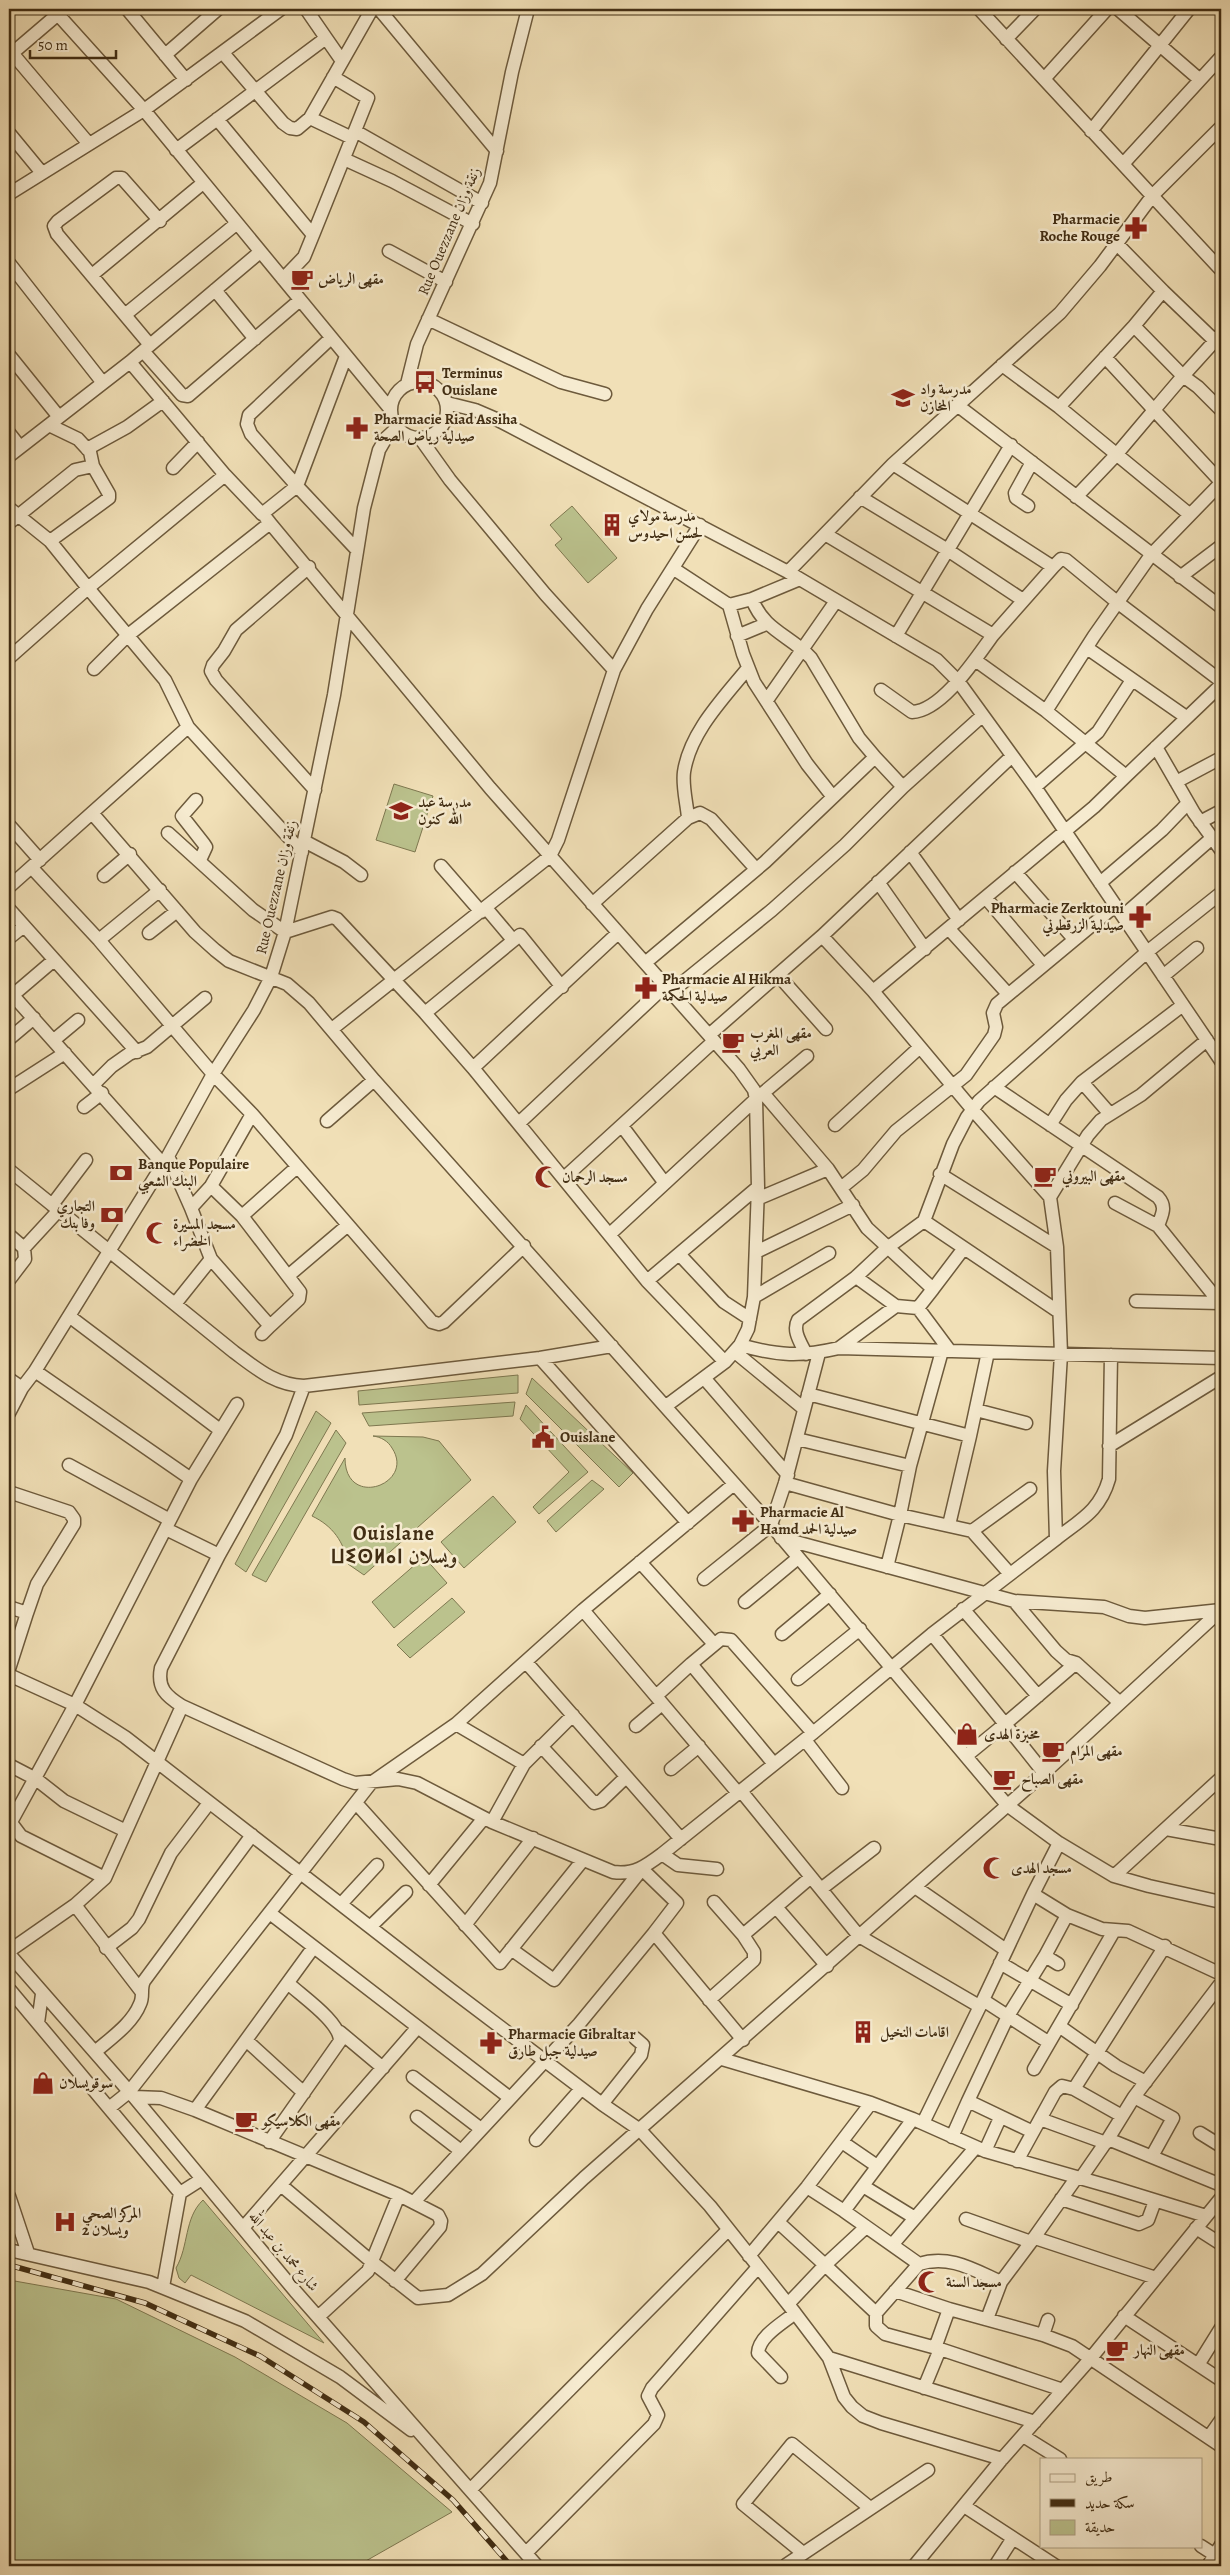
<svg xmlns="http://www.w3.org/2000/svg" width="1230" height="2575" font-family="Alegreya,Amiri,'Noto Sans Tifinagh',serif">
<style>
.green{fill:#bbc28d;stroke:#7e7850}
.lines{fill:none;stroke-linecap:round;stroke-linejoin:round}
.minor-casing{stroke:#6d5a3c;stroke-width:15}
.minor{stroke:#f6ebd0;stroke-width:12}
.rail-casing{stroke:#412d13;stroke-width:5.5}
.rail{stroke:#f6ebd0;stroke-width:4;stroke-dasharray:11;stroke-linecap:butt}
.labels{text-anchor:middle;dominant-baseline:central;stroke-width:5;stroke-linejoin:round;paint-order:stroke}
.poi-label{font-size:15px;font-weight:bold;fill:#412d13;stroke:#f6ebd0;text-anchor:start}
.street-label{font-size:15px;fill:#412d13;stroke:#f6ebd0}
.district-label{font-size:20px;font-weight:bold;letter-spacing:1px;fill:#412d13;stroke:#f6ebd0}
</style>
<rect width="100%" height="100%" fill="#f1e0b7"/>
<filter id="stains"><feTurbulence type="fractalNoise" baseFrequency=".004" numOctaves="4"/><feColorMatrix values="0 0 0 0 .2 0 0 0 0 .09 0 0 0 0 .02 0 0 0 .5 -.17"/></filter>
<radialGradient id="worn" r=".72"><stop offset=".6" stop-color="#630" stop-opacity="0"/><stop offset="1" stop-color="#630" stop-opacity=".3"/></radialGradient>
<path class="green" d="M572,506L617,558L588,583L555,545L562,539L550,525Z
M394,784L433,796L415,852L376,840Z
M518,1375V1393L359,1405L358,1391Z
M532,1378L633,1473L619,1487L526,1394Z
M515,1402L513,1416L369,1426L362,1413Z
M526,1405L588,1472L539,1514L533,1507L569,1472L520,1419Z
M316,1411L331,1423L246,1572L235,1564Z
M336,1430L346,1443L266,1582L252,1575Z
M373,1436L423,1437L439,1441L471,1480L364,1575L348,1564C344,1542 333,1526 312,1516L345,1458C345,1510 416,1484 392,1448C388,1441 381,1437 373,1436Z
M592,1480L604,1489L556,1532L547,1521Z
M493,1496L516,1522L464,1568L441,1542Z
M424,1557L447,1583L394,1628L372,1602Z
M452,1598L465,1612L410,1658L397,1645Z
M203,2200L324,2343L191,2275L185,2283L179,2278L176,2268C189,2246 184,2218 203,2200Z
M9,2280L116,2299L235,2357L347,2423L452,2512L357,2566H9Z"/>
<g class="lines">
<defs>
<path id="minor" d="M53,9L144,110L391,410
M127,9L186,80
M306,9L326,38
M379,9L497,151
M979,9L1221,270
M1118,9L1199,79
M1006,39L1035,9
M12,53L89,144
M223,53L283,123L290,128L297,129L310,118L372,9
M165,55L218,9
M9,56L64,9
M333,77L368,98L352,138
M1044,79L1107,9
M217,119L313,235L352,138L310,118
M355,131L482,203
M1091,131L1189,9
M9,133L42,173
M176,150L326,38L342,61
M344,159L392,181L473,224
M1123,164L1221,57
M9,194L144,110L281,9
M389,251L446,282
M9,263L103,383
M92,275L203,183
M283,279L304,257L313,235
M215,290L255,339
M1163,291L1215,341
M126,314L236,224
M428,319L561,382L605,394
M1221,334L1183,376L1198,387L1221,410
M150,345L57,234L54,226L58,221L116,178H122L160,221
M143,351L182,395L188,396L300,300
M9,355L59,417
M346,356L297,486L357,550
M1105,357L1154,410L1183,376L1134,326
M130,362L225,475L262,514L297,486L251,434L247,424L249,415L331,338
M1002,365L1059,407L1134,326L1163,291L1117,244
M391 410a28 28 0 1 1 56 0a28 28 0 1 1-56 0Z
M407,384L417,344L490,183L512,72L528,9
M447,403L475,410L496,419L788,572L937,660L958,681L1035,787L1221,1061
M957,405L1221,607
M1059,407L1189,514
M49,425L78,439L90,452L93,466L109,494V498L50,541L88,588L225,475
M9,433L20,447
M420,438L450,480L545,594L614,670
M87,449L127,427L163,401
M9,456L130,362L260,252
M893,464L1053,567L1061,559L1066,560L1117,602L1221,681
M173,468L198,442
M860,497L946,549L1023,600
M1076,497L1116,455L1154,410L1221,482
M1028,506L1016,498L1015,493L1032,462
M9,508L50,541
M9,523L75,470L93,466
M270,523L490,788L739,1069L754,1090L756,1099L758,1187L754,1297L748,1329L740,1345L725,1362L666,1406
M825,534L993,635C976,658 942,711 912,712L881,690
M309,567L236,630L224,651L213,665L211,671L216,680L315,790
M674,569L729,605
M788,572L893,464L1060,313L1100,266L1153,195L1221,127
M1180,577L1221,546
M800,579L752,599L729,605L743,654L754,682L807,764L833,797
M752,599C764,631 790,635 811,658L859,738L875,757
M993,635L1053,567
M737,636L766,624
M896,636L1011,445
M1087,648L1186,717
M9,658L88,588L165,680L188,727
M975,660L1046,711L1126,776L1221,685
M94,669L127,636L270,523L266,518
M767,700L836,601
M1046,711L1094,636L1151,555L1221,483
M1156,747L1194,813L1221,850
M1176,782L1221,758
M903,787L982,716
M1035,787L1098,732L1132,680
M196,800L182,816L204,844L206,847L200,860
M92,813L195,932L215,950L229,961L287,984L309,1003L374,1080L771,1525L1007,1805L1059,1843L1114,1876L1149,1886L1221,1902
M688,818C687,804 682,786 684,772C690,732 723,699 748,668
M1200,822L1221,811
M9,825L40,860
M168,833L253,910L285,932L332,917L337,919L425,1013L473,1068L647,1281L725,1362
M304,841L344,862L361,875
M910,852L959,920
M441,866L481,912
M32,868L99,940L213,1074L252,1114L432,1322L439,1324L444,1322L524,1246
M1015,872L1074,939
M104,876L130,854
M878,882L925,949
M1100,883L1162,830L1188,803
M9,887L188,727L302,852
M986,898L1043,965
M592,904L688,818L700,813L711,819L756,869
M486,908L513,940
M9,909L137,1052
M1123,916L1212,838
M949,929L1008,994
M149,933L177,911
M9,938L24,926
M99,940L160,890
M645,963L765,862L875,757L903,787L845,845L772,910L671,992
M778,975L826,1029
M1163,976L1197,948
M9,991L163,1164
M873,991L1094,807L1126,776
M13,995L54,960
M425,1013L520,935L562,987
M332,1029L550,856L558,840L614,670L647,609L700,525
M709,1035L822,936L1012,756
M9,1039L34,1018
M54,1040L78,1020
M473,1068L618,933
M1082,1082L1183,1005
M94,1084L112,1066L129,1054L147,1047L205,998
M994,1087L1158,1197C1167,1207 1162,1214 1158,1226L1220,1303L1136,1301
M9,1089L65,1053
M763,1093L828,1169L867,1228L933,1289L918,1308L896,1306L839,1348
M84,1107L102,1093
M327,1121L374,1080
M519,1123L665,986
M835,1125L920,1047
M1050,1125L1066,1100L1082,1082L1110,1114
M622,1126L664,1182
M168,1156L191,1208L211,1186L252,1114
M9,1170L234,1352C257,1369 275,1385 304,1386L540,1358L612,1346
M940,1174L1057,1247
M564,1178L714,1041
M211,1186L242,1216L300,1292L299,1299L270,1326
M841,1188L863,1170L896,1131L966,1075L994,1035L996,1027L993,1013L997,1004L1115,906
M1050,1197L1088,1135L1101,1120L1141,1095L1207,1040
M757,1199L828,1169
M1115,1203L1158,1226
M52,1205L86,1160
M191,1208L211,1259
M242,1216L297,1167
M924,1221L1059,1312
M610,1234L756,1099L807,1056
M9,1235L24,1248L59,1210
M756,1252L853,1205
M679,1254L724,1302L750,1319
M288,1276L348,1225
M9,1280L25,1259L24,1248
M647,1281L758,1187
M933,1289L964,1248
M754,1297L829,1253
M175,1304L211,1259L270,1326L262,1334
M896,1306L856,1277L887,1248L924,1221L953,1144L967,1117L979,1101L1147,952L1221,893
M918,1308L950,1351
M69,1316L220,1430
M740,1345C779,1356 800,1357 839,1348L1221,1358
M735,1352L803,1408
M806,1354C801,1343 792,1331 798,1320L856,1277
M540,1358L688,1523
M35,1371L191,1479L237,1404
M9,1379L22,1388
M705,1379L788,1475
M304,1386L286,1435L219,1555L161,1668C157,1688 166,1696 182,1706L343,1779L355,1783L398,1779L417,1783L492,1822L613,1872C634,1875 646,1866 662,1854L813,1733L932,1634L1056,1539L1054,1471L1061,1354L1057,1247L1050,1197L972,1109L873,991L822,936
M808,1394L970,1436L988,1352
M976,1410L1026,1423
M9,1413L22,1388L35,1371L168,1156L213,1074L254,1010L271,977L285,932L334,695L364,508L379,450L386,438L397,428
M797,1439L910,1466L942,1351
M1109,1446L1221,1377
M69,1465L170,1520
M785,1483L900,1515L910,1466
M9,1492L69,1512L74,1519V1524L37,1584L27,1613
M949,1525L970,1436
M166,1529L219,1555
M972,1531L1030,1489
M781,1538L1014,1601L1104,1607L1129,1616L1145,1618L1221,1610
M1056,1539C1080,1520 1100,1511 1109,1479L1111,1355
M640,1562L714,1644
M887,1567L900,1515L972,1531L1010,1574
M704,1579L771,1525L785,1483L819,1353
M1014,1601L1056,1651L1066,1660L1076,1663L1119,1702
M745,1602L798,1558
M9,1607L27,1613L9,1669
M963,1609L1038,1696
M583,1610L738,1793
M782,1634L830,1594
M932,1634L1005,1724L1076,1663
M526,1662L681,1839
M691,1664L721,1639L731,1640L813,1733
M9,1675L75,1705L125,1737L450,1989L602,2104L640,2130L710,2206L795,2313L829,2358L844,2397L852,2407L863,2416L881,2423L1002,2459
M798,1679L860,1629
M656,1696L691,1664L774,1764
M456,1724L524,1764L573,1715
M636,1726L662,1704
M805,1740L842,1788
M541,1746L594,1803L601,1801L626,1777
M966,1756L1005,1724L1044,1773
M9,1765L36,1779L64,1801L126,1831
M671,1769L699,1746
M741,1791L859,1936L979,2006
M356,1803L500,1963L583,1860
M9,1820L21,1836L105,1878
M11,1822L75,1705L191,1479
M492,1822L524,1764
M1166,1829L1221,1839
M1059,1843L1033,1894L1067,1915L1102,1929L1128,1931L1221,1974
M662,1854L678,1865L717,1869
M1114,1876L1221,1778
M429,1885L484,1818
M915,1887L1006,1950
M821,1889L874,1848
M1033,1894L983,2000L1048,2042
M714,1902L743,1935L811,1877
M341,1904L377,1865
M75,1905L141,1991
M776,1907L827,1966
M271,1914L510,2098
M465,1925L533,1838
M370,1927L406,1892
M106,1948L132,1928L139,1919L171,1853L209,1803
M511,1949L554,1980L642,1869L677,1903L654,1933L743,2040
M9,1951L75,1905L105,1878L182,1706
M9,1954L134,2097L295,2291L537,2566
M1045,1956L1058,1964
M1000,1963L1072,2005
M10,1990L180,2193L163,2287
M709,2000L754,1960V1952L743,1935
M38,2023L42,1994
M1059,2026L1116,2066L1146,2082
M340,2032L383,2068
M246,2040L304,2093
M95,2052C111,2038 132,2024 140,2004C144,1996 140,1989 144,1981L252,1835
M722,2059L871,2103
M1034,2069L1114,1931
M413,2077L481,2129
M1074,2089L1165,1946
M134,2097L161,2098L195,2110L399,2195L438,2215L441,2221L440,2227L395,2281
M1134,2097L1221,1983
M968,2101L1008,2016L1045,1956L1067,1915
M602,2104L641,2055L643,2045L635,2038
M109,2108L129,2092L371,1783L456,1724L583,1610L734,1484
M195,2110L313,1948
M417,2117L461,2151
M1040,2119L1106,2143
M923,2123L983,2000
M1200,2133L1221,2146
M952,2137L968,2101L1033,2132
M1108,2139L1134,2097L1173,2118L1152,2156
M536,2140L581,2089
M269,2142L340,2041C340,2022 303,1997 289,1984
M842,2142L877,2166
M985,2151L1000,2118
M1017,2161L1055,2092L1062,2086L1074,2089L1122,2116
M1081,2178L1108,2139L1221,2185
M282,2186L372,2262L418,2298L448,2295L482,2274L584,2178L1044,1773L1221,1610
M863,2186L915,2218
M807,2187L844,2211L913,2119
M180,2193L202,2179
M9,2196L28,2253
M1061,2199L1139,2224L1148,2220L1155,2201
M414,2202L579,2024L654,1933
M844,2211L919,2264L876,2313L825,2265L866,2227
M966,2219L1031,2242L1001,2282
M778,2222L825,2265L788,2304
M243,2228L417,2028
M1196,2228L1221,2244
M1035,2238L1156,2278
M1031,2242L1077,2177
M892,2245L975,2148
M9,2250L149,2282L245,2321L340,2377L411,2430
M749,2256L807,2187L871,2103L913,2119L985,2151L1115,2188L1206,2216
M919,2264C949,2254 974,2270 1001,2282L987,2319
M895,2291L949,2309L1043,2335L1072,2346L1221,2446
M876,2313V2326L885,2334L940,2349L1063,2390
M1124,2316L1221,2380
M318,2317L368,2271L399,2195
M1043,2335L1048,2320
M935,2348L949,2309
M829,2358L1035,2422
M1198,2365L1221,2328
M781,2377L758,2353C759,2336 783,2323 795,2313
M924,2388L940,2349
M1023,2436L1060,2459
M1209,2437L1221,2420
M470,2490L728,2230
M964,2506L1056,2566
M1201,2546L1215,2555
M526,2553L654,2424L658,2415L648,2396L652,2388L758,2267
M803,2553L743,2504L792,2444L870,2508
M790,2566L786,2565L928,2470
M914,2566L1002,2459L1091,2358L1221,2198
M995,2566L1013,2538
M1208,2566L1221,2545"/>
</defs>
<use href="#minor" class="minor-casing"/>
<use href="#minor" class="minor"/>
<defs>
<path id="rail" d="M9,2265L145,2303L260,2356L364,2422L453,2500L511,2566"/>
</defs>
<use href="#rail" class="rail-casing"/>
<use href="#rail" class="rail"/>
</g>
<defs>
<symbol id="pharmacy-bare" viewBox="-9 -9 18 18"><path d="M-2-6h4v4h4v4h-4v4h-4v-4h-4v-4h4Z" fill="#8f2418" stroke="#f6ebd0" stroke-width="2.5" paint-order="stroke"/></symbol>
<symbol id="cafe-bare" viewBox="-9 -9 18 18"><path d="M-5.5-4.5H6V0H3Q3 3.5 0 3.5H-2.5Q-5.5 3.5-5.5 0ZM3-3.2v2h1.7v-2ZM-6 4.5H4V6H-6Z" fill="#8f2418" stroke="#f6ebd0" stroke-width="2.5" paint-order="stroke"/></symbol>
<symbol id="bus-bare" viewBox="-9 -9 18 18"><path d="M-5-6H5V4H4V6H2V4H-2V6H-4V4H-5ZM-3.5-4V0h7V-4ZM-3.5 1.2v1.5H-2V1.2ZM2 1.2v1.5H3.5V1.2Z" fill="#8f2418" stroke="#f6ebd0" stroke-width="2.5" paint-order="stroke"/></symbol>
<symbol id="school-bare" viewBox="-9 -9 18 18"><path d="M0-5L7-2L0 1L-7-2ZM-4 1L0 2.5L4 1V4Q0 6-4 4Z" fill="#8f2418" stroke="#f6ebd0" stroke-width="2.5" paint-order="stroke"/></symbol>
<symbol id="building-bare" viewBox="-9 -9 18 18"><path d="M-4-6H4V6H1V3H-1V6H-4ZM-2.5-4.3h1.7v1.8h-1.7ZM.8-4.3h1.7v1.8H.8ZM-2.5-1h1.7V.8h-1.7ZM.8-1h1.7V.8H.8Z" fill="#8f2418" stroke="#f6ebd0" stroke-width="2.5" paint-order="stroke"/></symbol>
<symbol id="bank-bare" viewBox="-9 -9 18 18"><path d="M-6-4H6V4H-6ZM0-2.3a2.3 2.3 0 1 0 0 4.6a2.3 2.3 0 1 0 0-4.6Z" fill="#8f2418" stroke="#f6ebd0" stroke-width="2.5" paint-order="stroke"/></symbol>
<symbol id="mosque-bare" viewBox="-9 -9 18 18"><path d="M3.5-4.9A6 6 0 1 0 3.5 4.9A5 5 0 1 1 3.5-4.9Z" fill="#8f2418" stroke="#f6ebd0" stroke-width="2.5" paint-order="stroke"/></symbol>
<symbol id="civic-bare" viewBox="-9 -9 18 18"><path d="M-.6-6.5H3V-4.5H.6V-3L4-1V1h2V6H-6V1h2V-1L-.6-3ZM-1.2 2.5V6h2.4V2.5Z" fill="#8f2418" stroke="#f6ebd0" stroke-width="2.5" paint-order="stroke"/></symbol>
<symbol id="shop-bare" viewBox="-9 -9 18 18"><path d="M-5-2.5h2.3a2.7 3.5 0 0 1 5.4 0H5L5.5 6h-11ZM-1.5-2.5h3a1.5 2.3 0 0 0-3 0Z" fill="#8f2418" stroke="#f6ebd0" stroke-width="2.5" paint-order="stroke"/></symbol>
<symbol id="hospital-bare" viewBox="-9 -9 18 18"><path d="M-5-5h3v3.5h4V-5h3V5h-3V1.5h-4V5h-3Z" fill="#8f2418" stroke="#f6ebd0" stroke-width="2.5" paint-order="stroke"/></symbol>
</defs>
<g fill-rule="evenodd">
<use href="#pharmacy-bare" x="1120" y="212" width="32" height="32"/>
<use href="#cafe-bare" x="286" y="263" width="32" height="32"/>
<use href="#bus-bare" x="409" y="366" width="32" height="32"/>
<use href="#school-bare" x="887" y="382" width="32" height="32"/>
<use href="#pharmacy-bare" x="341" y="412" width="32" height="32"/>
<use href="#building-bare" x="596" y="509" width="32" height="32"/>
<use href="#school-bare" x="385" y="795" width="32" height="32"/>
<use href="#pharmacy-bare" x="1124" y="901" width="32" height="32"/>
<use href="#pharmacy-bare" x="630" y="972" width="32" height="32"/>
<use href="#cafe-bare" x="717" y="1026" width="32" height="32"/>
<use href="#bank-bare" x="105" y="1157" width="32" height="32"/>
<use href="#cafe-bare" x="1029" y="1160" width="32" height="32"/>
<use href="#mosque-bare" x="530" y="1161" width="32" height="32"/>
<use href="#bank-bare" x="96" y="1199" width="32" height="32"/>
<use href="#mosque-bare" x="141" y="1217" width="32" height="32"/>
<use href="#civic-bare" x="527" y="1421" width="32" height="32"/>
<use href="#pharmacy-bare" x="727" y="1505" width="32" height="32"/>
<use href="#shop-bare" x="951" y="1718" width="32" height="32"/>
<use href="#cafe-bare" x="1037" y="1735" width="32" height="32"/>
<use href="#cafe-bare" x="988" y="1763" width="32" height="32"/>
<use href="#mosque-bare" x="978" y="1852" width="32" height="32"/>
<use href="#building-bare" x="847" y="2016" width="32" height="32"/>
<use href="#pharmacy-bare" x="475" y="2027" width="32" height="32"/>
<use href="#shop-bare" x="27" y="2067" width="32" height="32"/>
<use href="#cafe-bare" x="230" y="2105" width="32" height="32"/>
<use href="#hospital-bare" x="49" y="2206" width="32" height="32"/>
<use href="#mosque-bare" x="913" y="2266" width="32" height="32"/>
<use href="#cafe-bare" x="1101" y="2334" width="32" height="32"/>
</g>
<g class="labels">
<g class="poi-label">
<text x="1120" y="219" text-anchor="end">Pharmacie<tspan x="1120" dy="17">Roche Rouge</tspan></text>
<text x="318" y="279">مقهى الرياض</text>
<text x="442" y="373">Terminus<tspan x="442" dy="17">Ouislane</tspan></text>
<text x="920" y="389">مدرسة واد<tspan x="920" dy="17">المخازن</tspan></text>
<text x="374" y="419">Pharmacie Riad Assiha<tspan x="374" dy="17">صيدلية رياض الصحة</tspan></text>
<text x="628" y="516">مدرسة مولاي<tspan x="628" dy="17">لحسن احيدوس</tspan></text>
<text x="418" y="802">مدرسة عبد<tspan x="418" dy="17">الله كنون</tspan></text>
<text x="1124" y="908" text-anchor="end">Pharmacie Zerktouni<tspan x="1124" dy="17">صيدلية الزرقطوني</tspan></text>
<text x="662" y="979">Pharmacie Al Hikma<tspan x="662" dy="17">صيدلية الحكمة</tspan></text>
<text x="750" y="1033">مقهى المغرب<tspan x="750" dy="17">العربي</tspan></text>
<text x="138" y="1164">Banque Populaire<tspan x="138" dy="17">البنك الشعبي</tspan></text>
<text x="1062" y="1176">مقهى البيروني</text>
<text x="562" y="1177">مسجد الرحمان</text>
<text x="95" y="1206" text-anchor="end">التجاري<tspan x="95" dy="17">وفا بنك</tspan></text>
<text x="173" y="1224">مسجد المسيرة<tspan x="173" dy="17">الخضراء</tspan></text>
<text x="560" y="1437">Ouislane</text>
<text x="760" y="1512">Pharmacie Al<tspan x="760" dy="17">Hamd صيدلية الحمد</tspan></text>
<text x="984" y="1734">مخبزة الهدى</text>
<text x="1070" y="1751">مقهى المرام</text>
<text x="1021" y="1779">مقهى الصباح</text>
<text x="1011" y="1868">مسجد الهدى</text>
<text x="880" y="2032">اقامات النخيل</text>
<text x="508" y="2034">Pharmacie Gibraltar<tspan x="508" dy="17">صيدلية جبل طارق</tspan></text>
<text x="59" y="2083">سوقويسلان</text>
<text x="262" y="2121">مقهى الكلاسيكو</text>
<text x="82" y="2213">المركز الصحي<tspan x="82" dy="17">ويسلان 2</tspan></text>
<text x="946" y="2282">مسجد السنة</text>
<text x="1134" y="2350">مقهى النهار</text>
</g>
<g class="street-label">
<text transform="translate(449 231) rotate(-67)">Rue Ouezzane زنقة وزان</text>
<text transform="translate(276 887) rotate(-77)">Rue Ouezzane زنقة وزان</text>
<text transform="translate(284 2251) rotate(50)">شارع محمد بن عبد الله</text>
</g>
<g class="district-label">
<text x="394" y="1533">Ouislane<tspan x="394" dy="23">ⵡⵉⵙⵍⴰⵏ ويسلان</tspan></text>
</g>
</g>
<rect width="1230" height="2575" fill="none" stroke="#f1e0b7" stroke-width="30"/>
<rect x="10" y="10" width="1210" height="2555" fill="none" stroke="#412d13" stroke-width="2.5"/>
<rect x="15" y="15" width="1200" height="2545" fill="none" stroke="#412d13"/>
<rect x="1040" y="2458" width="162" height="90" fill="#f6ebd0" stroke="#ae9f84"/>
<rect x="1050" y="2474" width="25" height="8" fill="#f6ebd0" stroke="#ae9f84"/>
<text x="1085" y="2482" font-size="15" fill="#412d13">طريق</text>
<rect x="1050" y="2499" width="25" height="8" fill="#412d13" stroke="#ae9f84"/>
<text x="1085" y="2508" font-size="15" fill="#412d13">سكة حديد</text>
<rect x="1050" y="2520" width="25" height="15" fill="#bbc28d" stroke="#ae9f84"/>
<text x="1085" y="2532" font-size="15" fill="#412d13">حديقة</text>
<path d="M30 50v8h86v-8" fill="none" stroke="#412d13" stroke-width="2.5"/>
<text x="38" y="50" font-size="15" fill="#412d13" stroke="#f6ebd0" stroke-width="4" paint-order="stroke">50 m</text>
<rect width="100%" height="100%" filter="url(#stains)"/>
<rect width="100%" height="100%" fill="url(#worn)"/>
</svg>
